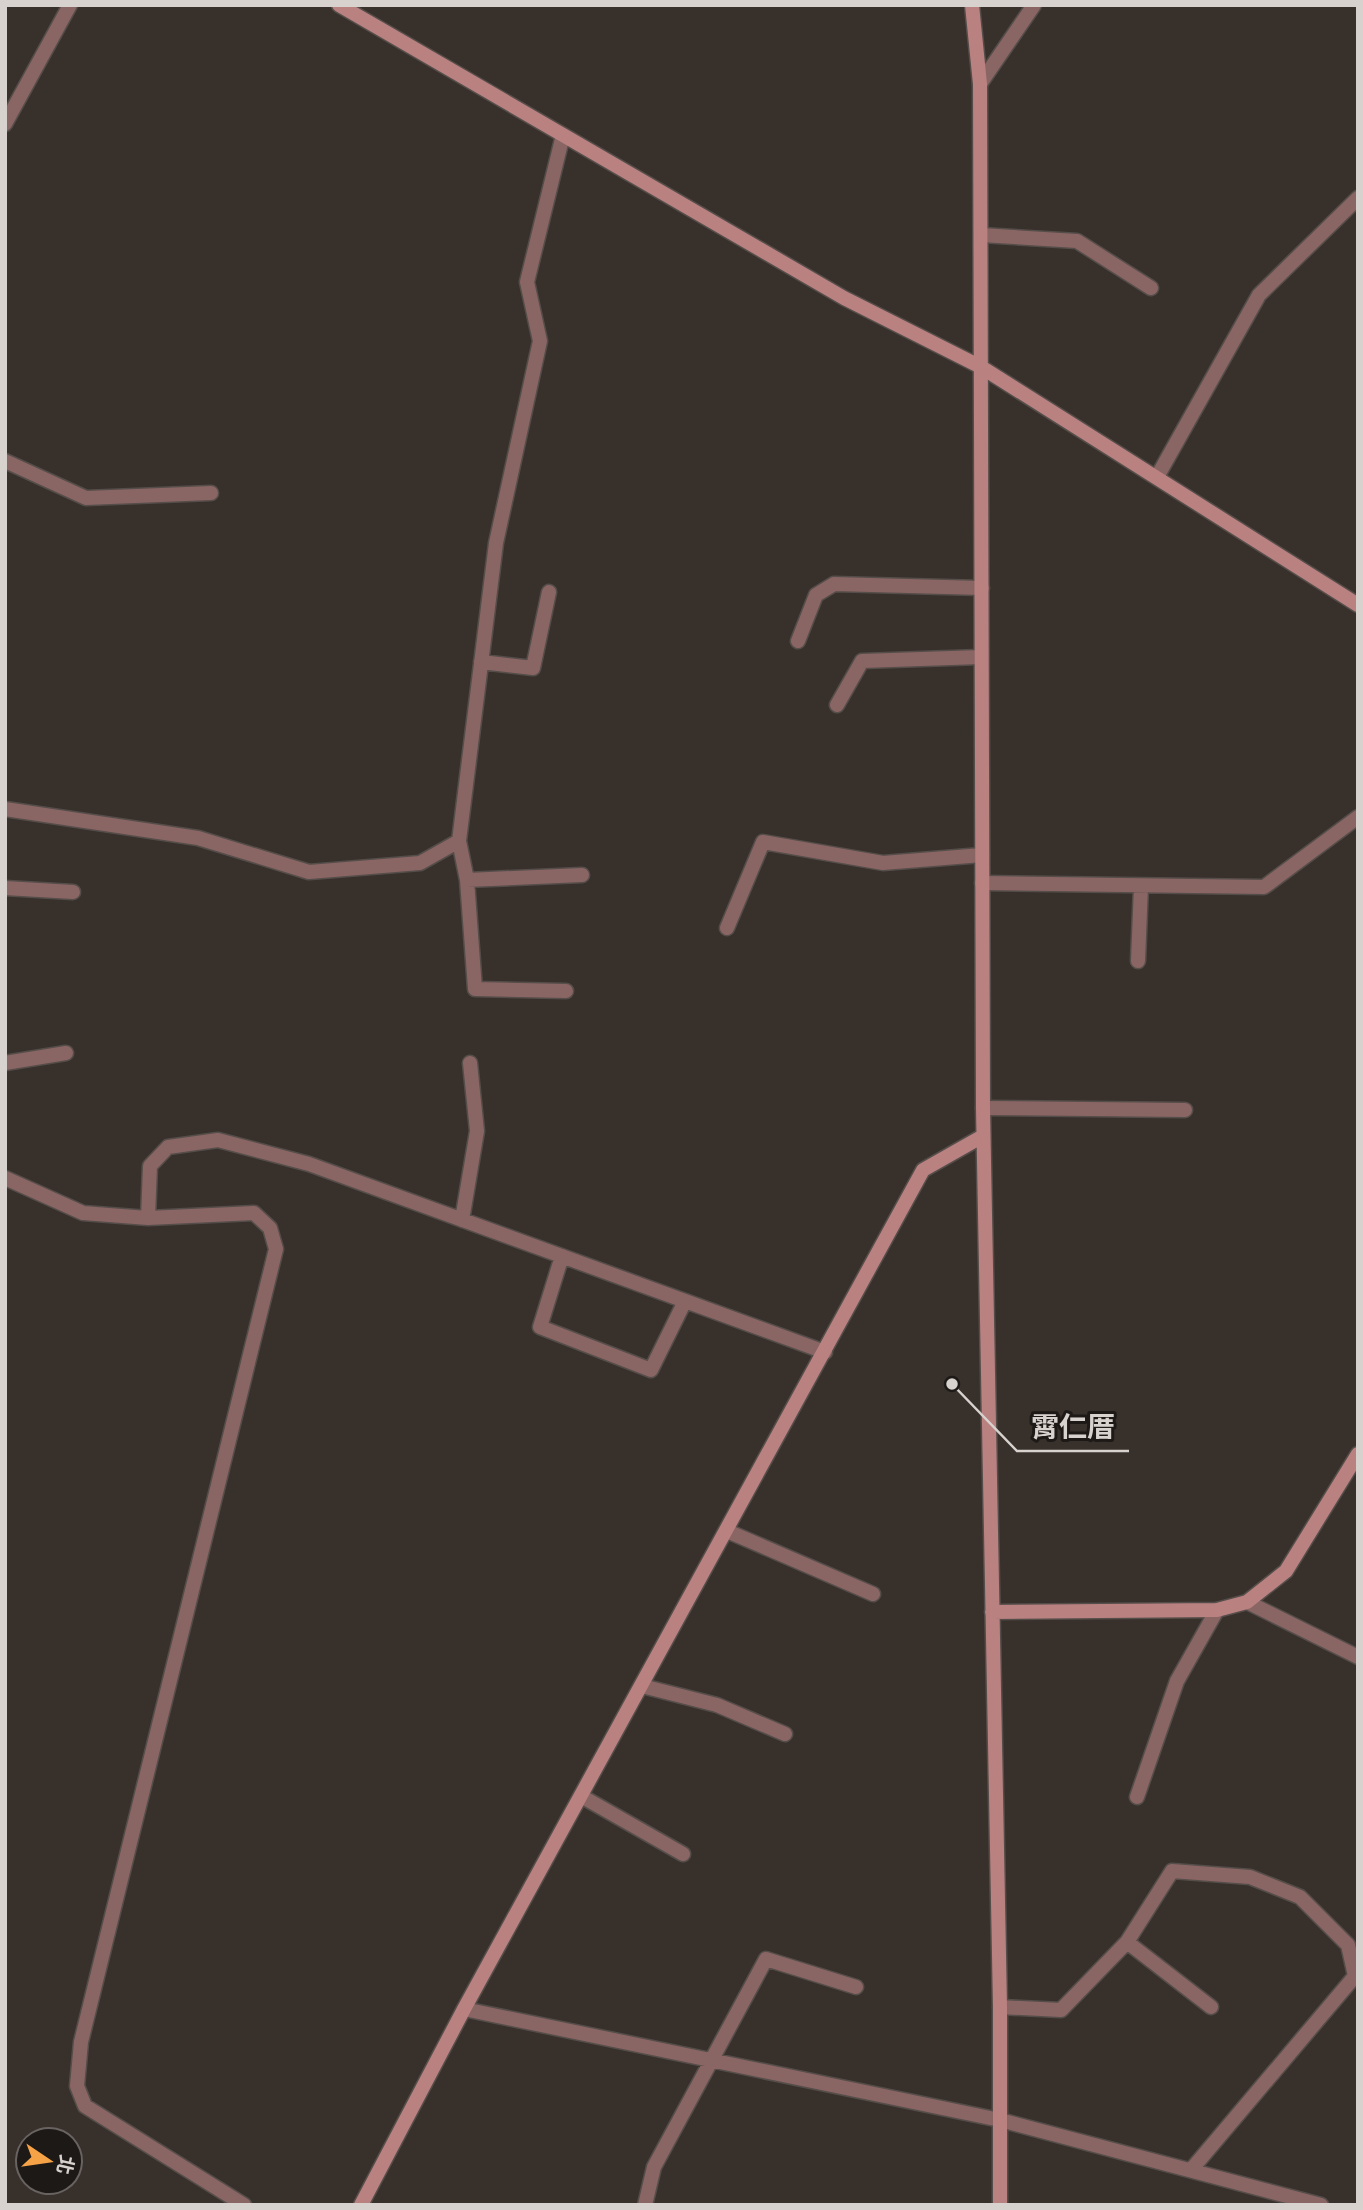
<svg xmlns="http://www.w3.org/2000/svg" width="1363" height="2210" font-family="Commissioner,'Noto Sans TC',sans-serif">
<style>
.lines{fill:none;stroke-linecap:round;stroke-linejoin:round}
.lane-casing{stroke:#554d49;stroke-width:17}
.street-casing{stroke:#554d49;stroke-width:17}
.secondary-casing{stroke:#554d49;stroke-width:17}
.lane{stroke:#896564;stroke-width:14}
.street{stroke:#896564;stroke-width:14}
.secondary{stroke:#b98180;stroke-width:14}
.leader{fill:none;stroke:#d8d2cf;stroke-width:2.5}
.callout-dot{fill:#d8d2cf;stroke:#1d1917;stroke-width:2.5}
.callout-label{font-size:28px;text-anchor:middle;font-weight:bold;fill:#d8d2cf;stroke:#1d1917;stroke-width:6;stroke-linejoin:round;paint-order:stroke}
</style>
<rect width="100%" height="100%" fill="#38302b"/>
<g class="lines">
<defs>
<path id="lane" d="M980,84L1034,5
M5,124L70,5
M981,235L1077,241L1151,288
M5,461L86,498L211,493
M1157,477L1259,295L1358,198
M798,641L816,595L834,584L982,588
M481,662L533,668L549,592
M837,705L862,661L981,657
M5,809L198,838L309,872L420,863L459,841L496,543L540,341L527,282L563,135
M459,841L467,880L582,875
M467,880L475,989L566,991
M982,883L1264,887L1358,817
M5,888L73,892
M727,928L763,842L883,863L982,855
M1138,961L1141,886
M5,1063L66,1053
M983,1108L1185,1110
M5,1178L83,1213L148,1218L254,1213L270,1228L276,1249L81,2042L77,2086L85,2106L244,2205
M148,1218L150,1166L168,1147L218,1140L309,1164L825,1352
M462,1220L477,1131L470,1063
M562,1256L540,1327L651,1370L685,1301
M727,1531L873,1594
M642,1686L717,1705L785,1734
M581,1796L683,1854
M1137,1797L1177,1681L1217,1610
M1127,1942L1172,1871L1250,1877L1300,1897L1348,1945L1355,1976L1191,2170
M1000,2007L1061,2010L1127,1942L1211,2007
M464,2009L1000,2120L1321,2205
M645,2205L654,2167L766,1959L856,1987"/>
<path id="street" d="M1247,1602L1358,1657"/>
<path id="secondary" d="M339,5L844,298L981,367L1358,605
M972,5L980,84L983,1108L1000,2007V2205
M992,1612L1217,1610L1247,1602L1286,1571L1358,1454
M361,2205L464,2009L923,1170L983,1136"/>
</defs>
<use href="#lane" class="lane-casing"/>
<use href="#street" class="street-casing"/>
<use href="#secondary" class="secondary-casing"/>
<use href="#lane" class="lane"/>
<use href="#street" class="street"/>
<use href="#secondary" class="secondary"/>
</g>
<path class="leader" d="M952 1384L1017 1451H1129"/>
<circle class="callout-dot" cx="952" cy="1384" r="7"/>
<g class="callout-label">
<text x="1073" y="1437">霄仁厝</text>
</g>
<rect width="1363" height="2210" fill="none" stroke="#d8d2cf" stroke-width="14"/>
<g transform="translate(49 2161) rotate(103)"><circle r="33" fill="#1d1917" stroke="#686361" stroke-width="2"/>
<path d="M0-5L12 26L0 18L-12 26Z" fill="#f6a247"/>
<text y="-10" font-size="19" font-weight="bold" text-anchor="middle" fill="#d8d2cf">北</text>
</g>
</svg>
